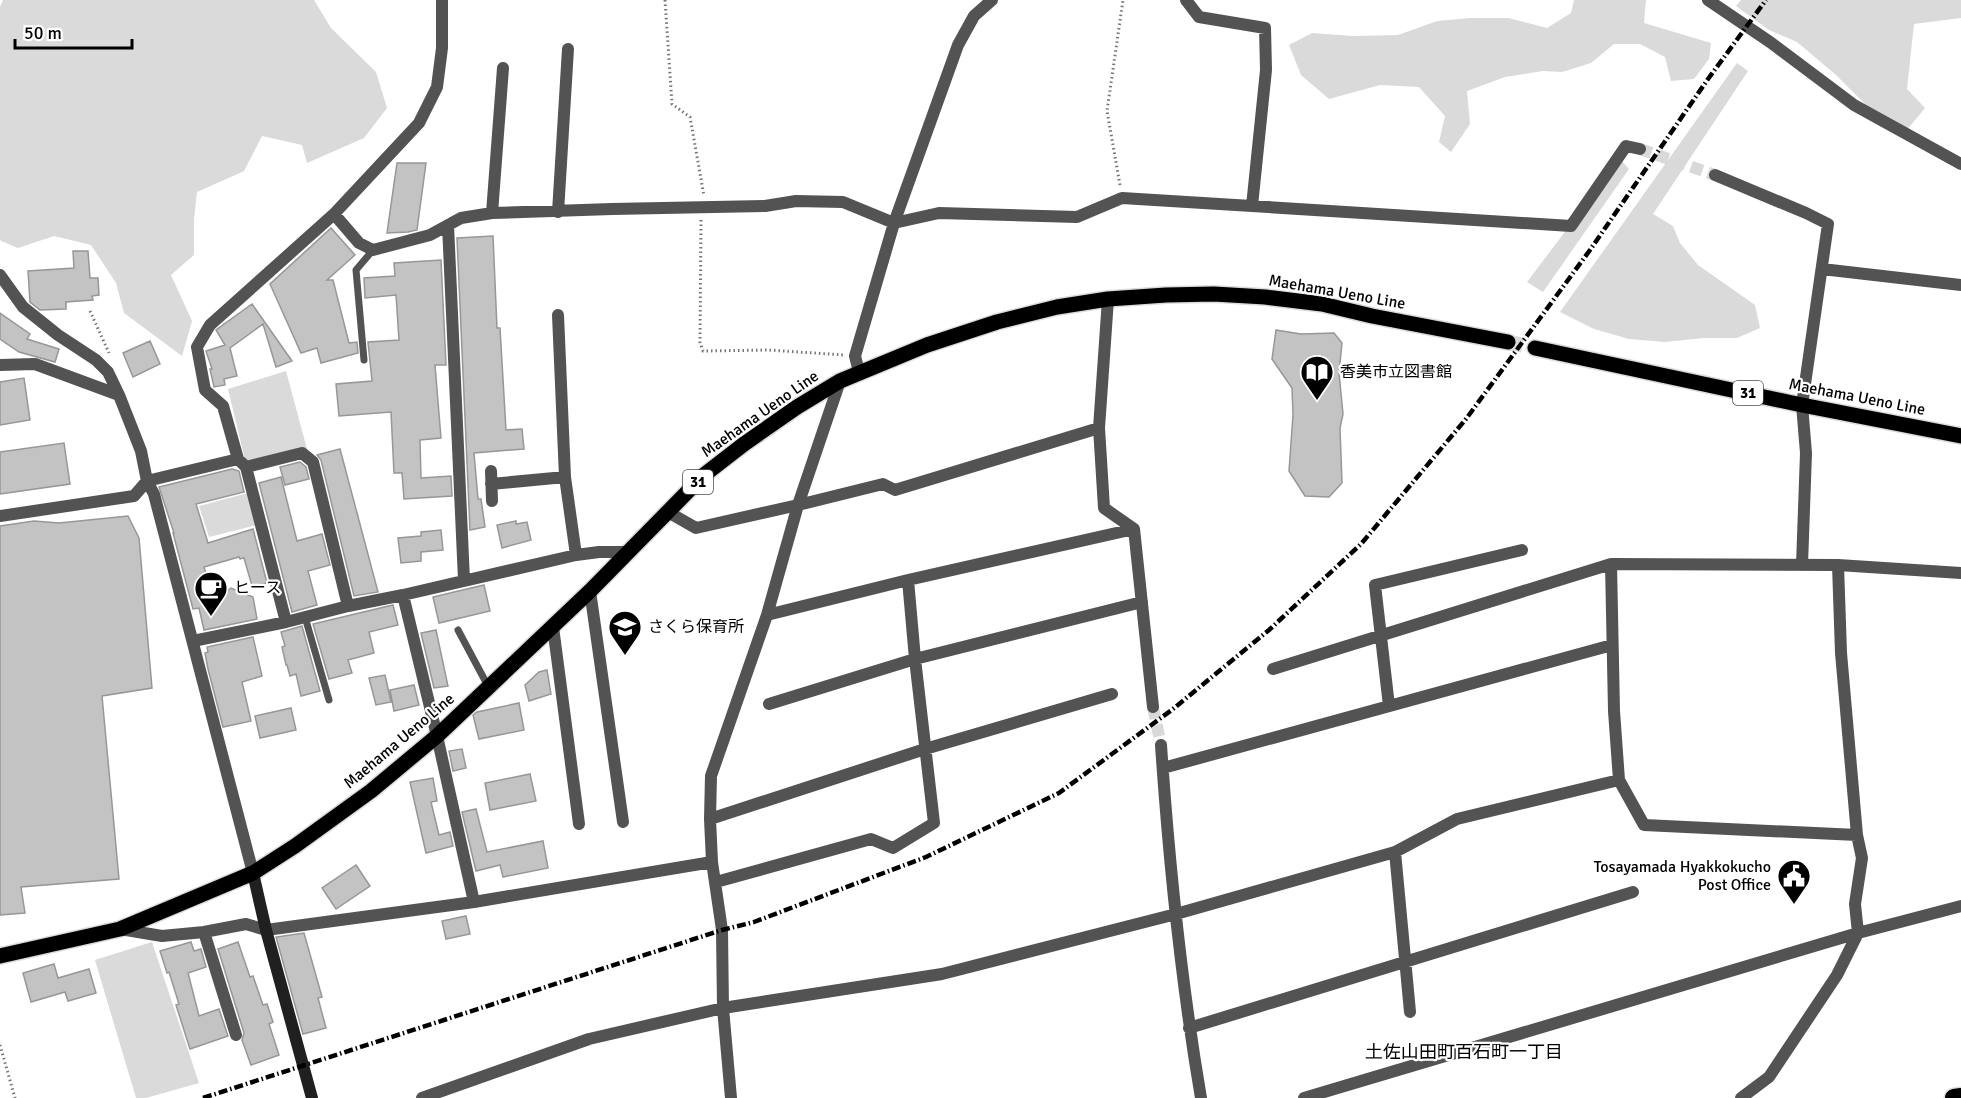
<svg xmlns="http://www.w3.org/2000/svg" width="1961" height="1098" font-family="Signika,'Noto Sans JP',sans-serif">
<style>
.green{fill:#dadada}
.building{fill:#c3c3c3;stroke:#979797;stroke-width:1.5}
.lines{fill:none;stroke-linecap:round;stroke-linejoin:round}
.street-tunnel{stroke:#d9d9d9;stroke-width:12;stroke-dasharray:12 6;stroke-linecap:butt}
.primary-tunnel{stroke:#d9d9d9;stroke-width:15;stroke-dasharray:15 8;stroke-linecap:butt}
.primary-casing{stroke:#dbdbdb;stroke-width:18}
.highway-casing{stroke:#dbdbdb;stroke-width:21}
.path{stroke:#757575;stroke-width:3;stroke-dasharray:1.5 3;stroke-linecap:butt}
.lane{stroke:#535353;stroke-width:7}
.street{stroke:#535353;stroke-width:12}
.secondary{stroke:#202020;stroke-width:12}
.primary{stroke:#000;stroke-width:15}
.highway{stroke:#000;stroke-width:18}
.rail{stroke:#000;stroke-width:4.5;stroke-dasharray:9 3 1.5 3;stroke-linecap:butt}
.labels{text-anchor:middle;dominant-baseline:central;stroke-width:4.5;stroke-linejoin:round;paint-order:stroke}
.shield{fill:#fff;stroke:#4c4c4c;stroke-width:1.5}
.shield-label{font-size:15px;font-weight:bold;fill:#000}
.street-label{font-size:16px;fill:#000;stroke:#fff}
.poi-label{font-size:16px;fill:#000;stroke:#fff;text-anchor:start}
.neighbourhood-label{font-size:18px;fill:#000;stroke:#fff}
</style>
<rect width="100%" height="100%" fill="#fff"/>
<path class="green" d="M3,0H314L331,28L376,72L387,108L364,138L307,163L302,145L262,136L244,171L197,192L194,219V255L171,275L192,321L182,356L124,313L116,283L91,245L54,236L18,248L1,241L0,239V7Z
M1574,0H1646L1644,23L1711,43L1709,59L1694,79L1671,81L1665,57L1640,44H1614L1591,63L1562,72L1543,71L1505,77L1467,91L1470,124L1451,152L1439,142L1445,116L1419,87L1380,85L1329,99L1301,75L1289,45L1312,33L1353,36L1398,35L1437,21L1470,18H1508L1547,28L1571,13Z
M1741,0H1961V18L1914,24L1907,89L1925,108L1906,131L1868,107L1836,75L1797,42L1769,30L1736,6Z
M1737,63L1748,71L1653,214L1673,226L1680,243L1698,265L1755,305L1760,328L1737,338H1704L1665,342L1629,339L1594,329L1560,312Z
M1620,159L1629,169L1543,292L1527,282Z
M286,371L307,449L246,464L228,389Z
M248,493L257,525L209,537L199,506Z
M152,942L199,1083L146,1098H136L95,960Z"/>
<path class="building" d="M397,163H426L417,230L408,232L387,233Z
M331,228L355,255L327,280H333L349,343L357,342L358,353L321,363L317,348L301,353L270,284Z
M493,236L497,328H500L506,430L522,429L524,449L474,453L478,499H481L485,527L470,530L457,238Z
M73,251H88L90,278H98L99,295L92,296L93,300L66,302V309L40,310L30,302L28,271L74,268Z
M441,260L446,365H435L441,438L420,440L421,478L451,476L452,496L404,499L402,473H394L391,412L339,416L336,384L372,381L368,342L399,340L396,295L365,298L364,278L395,276L394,263Z
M252,304L292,361L276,367L263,324L230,348L237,376L224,379L225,385L214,387L210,369H212L206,351L225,345L216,330Z
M0,313L30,334L27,339L59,349L55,362L19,352L0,339Z
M1276,330L1301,334L1334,333L1342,343L1339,373L1343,414L1340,428L1342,483L1329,497L1305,496L1289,471L1293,415L1292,388L1272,359Z
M150,341L160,364L133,377L123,353Z
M24,378L30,420L0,425V382Z
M64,443L70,484L0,494V452Z
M340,449L378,592L354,596L321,460L317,455Z
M300,462L306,467L309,479L285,485L280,467Z
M232,469L239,471L244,492L196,504L208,543L253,529L267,583L252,586L244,558L240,559L239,557L204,567L214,601L231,588L253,597L257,619L204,630L199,608L193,609L173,533H174L159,487Z
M281,477L297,541L322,534L330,565L308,571L317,605L292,612L259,483Z
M128,516L139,538L152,688L102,696L119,879L21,887L25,913L0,915V526L34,521L59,523Z
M516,521V524L527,522L531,540L502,548L497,525Z
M441,530L443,550L421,552V561L401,563L398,538L421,536V532Z
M484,585L490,611L439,623L433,597Z
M393,605L398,625L369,632L374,653L348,660L352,673L329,679L313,624Z
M302,626L320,691L301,696L296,674L290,676L287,665H286L282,647L285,646L281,632Z
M436,630L448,686L434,688L421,633Z
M253,637L262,676L242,682L251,721L223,727L208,669L205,653L208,652L207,647Z
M547,670L551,694L529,701L525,685L539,672Z
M385,675L391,702L376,705L369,678Z
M414,685L419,705L394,711L390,690Z
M519,703L524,730L479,739L473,715L477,712Z
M291,708L296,730L260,738L255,716Z
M462,749L466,768L453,771L449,751Z
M530,774L536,801L490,810L485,783Z
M433,778L437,801L431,802L439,835L450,832L453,846L426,853L410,782Z
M476,809L487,852L543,841L548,868L503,877L500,865L476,871L462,812Z
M356,865L370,886L336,909L322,888Z
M466,916L470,934L446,939L442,921Z
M304,933L322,997L318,998L326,1028L303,1034L276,937Z
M191,942L194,951L201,949L206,967L188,973L199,1016L219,1009L228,1036L190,1049L176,1005L179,1004L169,972L167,973L160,951Z
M238,942L250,977L253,976L263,1005L267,1004L273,1022L269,1024L279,1055L251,1065L242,1040L244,1033L218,949Z
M54,964L58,978L89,969L96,993L68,1001L65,992L31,1002L23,973Z"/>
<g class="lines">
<path class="street-tunnel" d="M1640,149L1715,175
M1153,707L1161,745"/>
<path class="primary-tunnel" d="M1508,342L1535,348"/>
<defs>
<path id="primary" d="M1535,348L1802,405L1961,436
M0,956L120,929L253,873L295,846L371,791L437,736L590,591L704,475L744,444L797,407L840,381L927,345L997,322L1057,307L1108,299L1166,295L1214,294L1265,297L1322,304L1372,316L1508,342"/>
<path id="highway" d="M1954,1098L1961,1097"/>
</defs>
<use href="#primary" class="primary-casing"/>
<use href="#highway" class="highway-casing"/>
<path class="path" d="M665,0L672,104L690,117L704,196
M1120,185L1107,111L1123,0
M701,220L700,342L703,351L769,350L844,355
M90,311L109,353
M0,1045L15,1098"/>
<path class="lane" d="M364,360L356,270L373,250
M305,617L329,700
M458,630L489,688"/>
<path class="street" d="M1186,0L1199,17L1265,28L1266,70L1252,206
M1708,0L1770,42L1854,105L1961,164
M1715,175L1806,213L1828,224L1802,405L1806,453L1802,565
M558,212L568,49
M492,213L503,68
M334,214L359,243L373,250L430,235L461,218L492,213L612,209L765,206L796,201L843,202L894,223L939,213L1077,217L1122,198L1571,226L1626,146L1640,149
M448,225L464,580
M1822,269L1961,285
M0,275L23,307L58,335L96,360L108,372L119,395L141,451L147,481L238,459L223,406L205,390L197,347L210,325L334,214L419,123L437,87L442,48V0
M1108,299L1099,428L1104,508L1134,529L1153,707
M558,315L565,477L576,555
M0,365L35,364L119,395
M859,372L855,356L894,223L958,45L974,16L992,0
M241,462L246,467L286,622
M246,467L302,453L313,462L348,606
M491,471L492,501
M491,484L565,477
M668,512L696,528L798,505L883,484L895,490L1099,428
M0,516L134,496L147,481L154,494L253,873
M1611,564L1614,711L1619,780L1644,825L1857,835
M590,591L623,822
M403,595L437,736L474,902
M767,615L908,580L1134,529
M553,627L579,824
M193,641L286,622L348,606L403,595L576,555L599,552H628
M1273,669L1611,564L1838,565L1961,573
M769,704L915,659L1142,602
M1389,706L1375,585L1522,550
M1161,745C1169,863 1181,981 1201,1098
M1163,768L1612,645
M710,819L925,749L1112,694
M1395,852L1410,1012
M716,882L871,839L893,848L934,823L915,659L908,580
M120,929L162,936L204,932L246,924L266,930L474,902L712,862
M204,932L236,1035
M1189,1028L1633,892
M422,1098L589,1039L723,1008L942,974L1176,914L1395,852L1457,819L1619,780
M731,1098L723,1008L722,930L712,862L710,819L711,776L767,615L798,505L840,381
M1304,1098L1858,933L1961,906
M1741,1098L1769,1077L1837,975L1858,933L1855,904L1862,858L1857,835L1841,653L1838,565"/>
<path class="secondary" d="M253,873L266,930L312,1098"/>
<use href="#primary" class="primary"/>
<use href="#highway" class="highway"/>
<path class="rail" d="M203,1098L722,930L754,922L926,857L1059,793L1173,709L1269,630L1361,544L1466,419L1590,250L1708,79L1766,0"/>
</g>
<defs>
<symbol id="library-pin" viewBox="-11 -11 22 30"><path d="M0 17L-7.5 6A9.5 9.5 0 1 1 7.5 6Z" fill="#000" stroke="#fff"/><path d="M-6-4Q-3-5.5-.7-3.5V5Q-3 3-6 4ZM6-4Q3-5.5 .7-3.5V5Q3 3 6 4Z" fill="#fff"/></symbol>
<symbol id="cafe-pin" viewBox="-11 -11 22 30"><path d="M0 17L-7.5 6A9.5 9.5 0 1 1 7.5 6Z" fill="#000" stroke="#fff"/><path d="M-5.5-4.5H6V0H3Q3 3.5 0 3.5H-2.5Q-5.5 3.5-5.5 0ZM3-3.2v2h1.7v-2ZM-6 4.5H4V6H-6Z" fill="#fff"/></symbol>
<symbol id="school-pin" viewBox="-11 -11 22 30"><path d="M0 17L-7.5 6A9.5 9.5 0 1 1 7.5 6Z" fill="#000" stroke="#fff"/><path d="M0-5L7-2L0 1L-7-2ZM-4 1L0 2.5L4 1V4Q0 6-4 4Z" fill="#fff"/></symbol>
<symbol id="civic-pin" viewBox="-11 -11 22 30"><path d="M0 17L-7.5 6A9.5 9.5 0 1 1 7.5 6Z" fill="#000" stroke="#fff"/><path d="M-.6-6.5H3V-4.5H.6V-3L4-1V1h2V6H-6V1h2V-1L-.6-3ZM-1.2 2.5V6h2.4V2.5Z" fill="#fff"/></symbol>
</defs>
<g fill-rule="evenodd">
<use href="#library-pin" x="1298" y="353" width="38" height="52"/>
<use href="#cafe-pin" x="192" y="569" width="38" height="52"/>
<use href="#school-pin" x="606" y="608" width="38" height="52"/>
<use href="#civic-pin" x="1775" y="857" width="38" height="52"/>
</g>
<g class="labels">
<g class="shield">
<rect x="1733" y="381" width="30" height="24" rx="4.5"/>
<rect x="683" y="470" width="30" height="24" rx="4.5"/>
</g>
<g class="shield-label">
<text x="1748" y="393">31</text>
<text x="698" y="482">31</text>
</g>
<g class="street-label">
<text transform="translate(1337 292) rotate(10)">Maehama Ueno Line</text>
<text transform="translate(1857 397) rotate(11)">Maehama Ueno Line</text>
<text transform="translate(760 414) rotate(-35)">Maehama Ueno Line</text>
<text transform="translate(399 741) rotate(-40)">Maehama Ueno Line</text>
</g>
<g class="poi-label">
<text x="1340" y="372">香美市立図書館</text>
<text x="234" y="588">ヒース</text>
<text x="648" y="627">さくら保育所</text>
<text x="1771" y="867" text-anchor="end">Tosayamada Hyakkokucho<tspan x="1771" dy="18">Post Office</tspan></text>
</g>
<g class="neighbourhood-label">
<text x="1464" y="1052">土佐山田町百石町一丁目</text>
</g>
</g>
<path d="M15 39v9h117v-9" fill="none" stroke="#000000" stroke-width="3"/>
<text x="24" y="39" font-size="18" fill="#000000" stroke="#ffffff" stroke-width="4.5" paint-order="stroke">50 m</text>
</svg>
